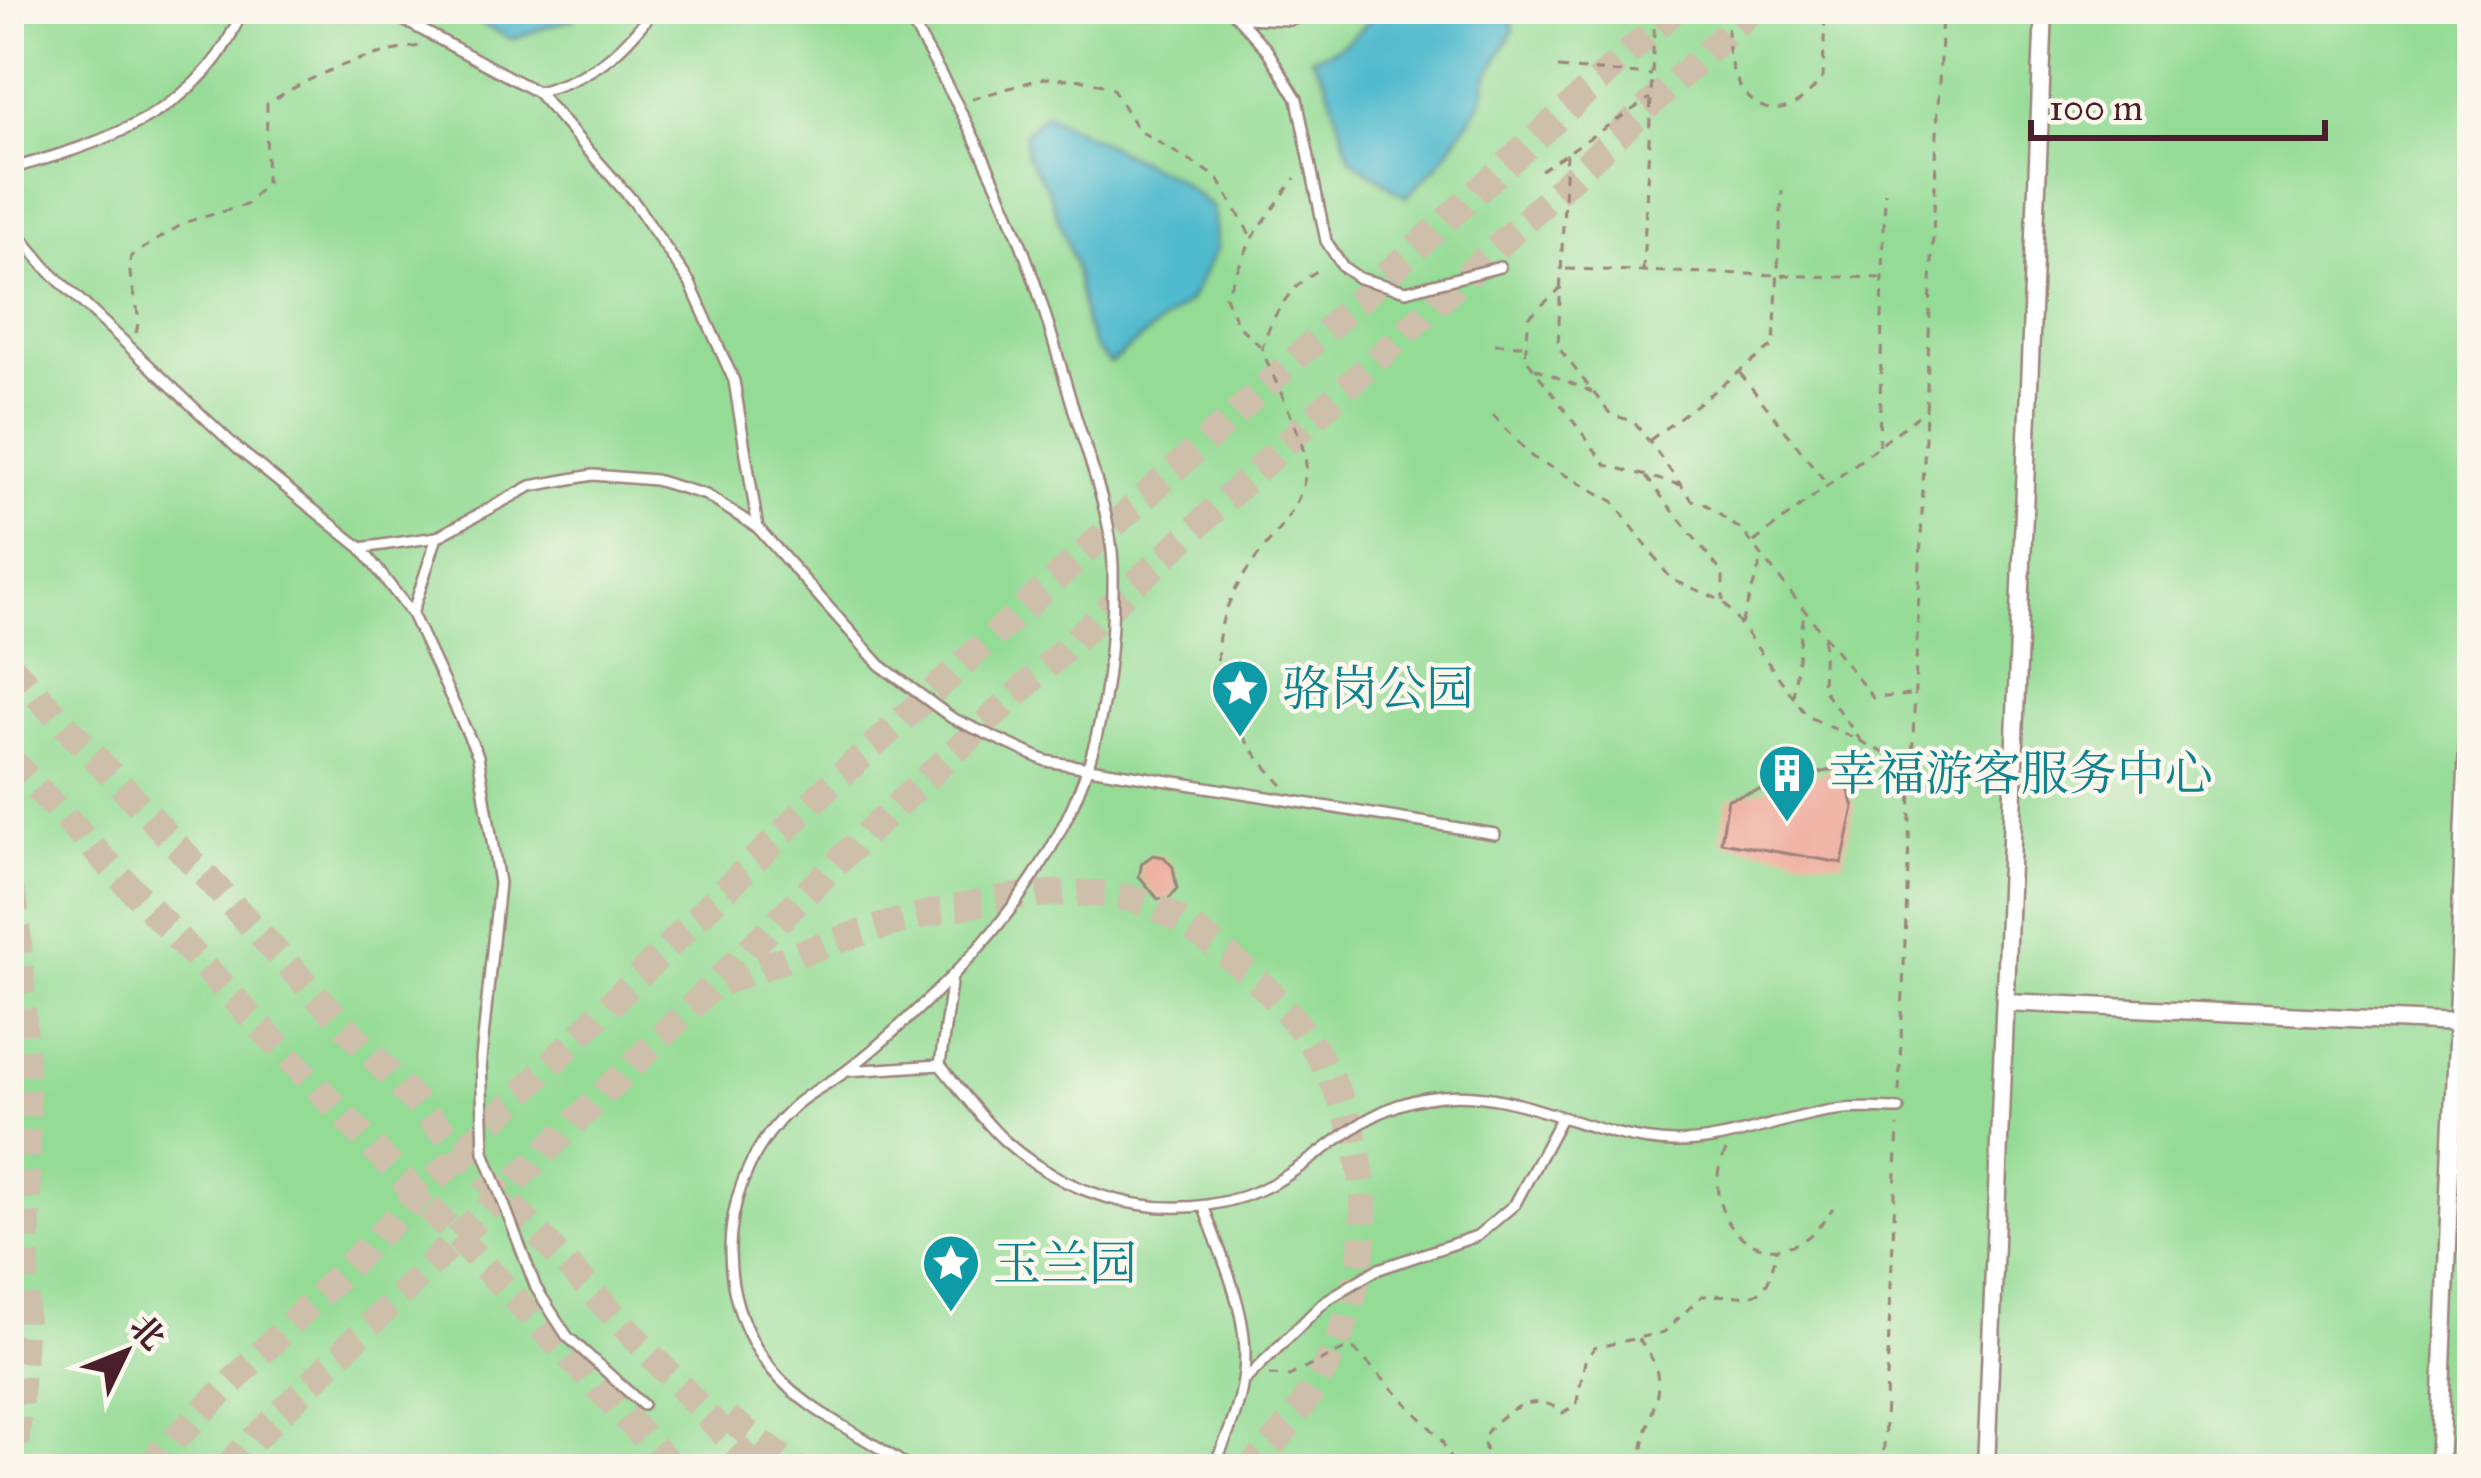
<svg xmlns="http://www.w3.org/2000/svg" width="2481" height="1478" font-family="'IM FELL Great Primer','Noto Serif SC',serif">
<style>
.green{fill:#94db95;stroke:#6f7d60;stroke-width:3}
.water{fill:#50bacd;stroke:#4d6c7c;stroke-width:3}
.building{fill:#eea899}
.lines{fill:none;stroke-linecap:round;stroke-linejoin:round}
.primary-tunnel{stroke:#cebfab;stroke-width:27;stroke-dasharray:27 14;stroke-linecap:butt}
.lane-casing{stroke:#9c837b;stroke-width:14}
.street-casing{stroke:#9c837b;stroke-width:21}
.path{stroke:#9c837b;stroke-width:3;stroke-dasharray:9 9;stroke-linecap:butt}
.lane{stroke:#fff;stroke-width:9}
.street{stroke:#fff;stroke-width:16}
.labels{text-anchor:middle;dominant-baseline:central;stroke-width:9;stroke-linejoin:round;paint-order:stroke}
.culture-label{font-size:48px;fill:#0d838f;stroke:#fbf7ec;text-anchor:start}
</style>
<rect width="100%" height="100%" fill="#fbf7ec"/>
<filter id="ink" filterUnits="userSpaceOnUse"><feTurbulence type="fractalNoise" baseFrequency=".00833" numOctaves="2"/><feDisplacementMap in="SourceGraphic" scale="24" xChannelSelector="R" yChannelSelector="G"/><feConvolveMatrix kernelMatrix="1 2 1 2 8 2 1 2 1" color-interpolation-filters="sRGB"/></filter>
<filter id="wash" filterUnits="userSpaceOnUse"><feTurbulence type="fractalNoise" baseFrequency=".004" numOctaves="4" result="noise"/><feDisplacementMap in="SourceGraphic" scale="48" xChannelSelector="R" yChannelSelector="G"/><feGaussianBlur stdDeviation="2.7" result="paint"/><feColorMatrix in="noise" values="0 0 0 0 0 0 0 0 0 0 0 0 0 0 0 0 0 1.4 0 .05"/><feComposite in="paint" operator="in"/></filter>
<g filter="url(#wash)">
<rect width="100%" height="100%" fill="#efe7cb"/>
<path class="green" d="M9,9H2472V1469H9Z"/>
<path class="water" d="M451,9H584L575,18L511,39Z
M1378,9H1509L1514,30L1486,79L1483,100L1438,165L1406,197L1351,159L1325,78L1311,57C1340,51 1361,33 1378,9Z
M1045,114L1175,178L1213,208L1217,248L1189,301L1110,363L1095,348L1085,323L1074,263L1048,189L1026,155L1025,133Z"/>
<g id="blocks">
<path class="building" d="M1841,767L1854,807L1842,863L1721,842L1728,799Z
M1153,855L1164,857L1173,867L1177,889L1168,900L1158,899L1139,876L1142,863Z"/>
</g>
</g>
<g filter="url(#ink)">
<use href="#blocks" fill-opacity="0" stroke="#9c837b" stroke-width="3"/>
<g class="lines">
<path class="primary-tunnel" d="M9,665L757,1469
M9,758L674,1469
M9,886L15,905C33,1102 31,1271 14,1469
M722,983C830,940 1011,874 1127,898C1167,906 1205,937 1236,962C1406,1100 1402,1319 1249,1469
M728,1418L797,1469
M145,1469L822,793L1676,9
M224,1469L863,837L1753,9"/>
<defs>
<path id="lane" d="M383,9L537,92L634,202L690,283L734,381L758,528
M904,9C948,85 990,162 1021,244C1043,300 1058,359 1076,417C1090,462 1112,519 1113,566C1114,630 1108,702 1089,763C1063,843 1012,916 953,975C920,1008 883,1043 845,1072C828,1084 808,1093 793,1107C719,1175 708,1292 772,1370C809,1415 866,1435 911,1469
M1230,9L1267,50L1297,99L1326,241L1343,267L1359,278L1406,291L1500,267
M1243,18L1290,20L1326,9
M537,92C591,78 621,54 654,9
M9,169C102,144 208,110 242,9
M9,223L50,272L238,449L361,548L412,614
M437,537L412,614L478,756L499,883L481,1059L484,1152L536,1288L567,1336L643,1405
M361,548L437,537L531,486L593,475L655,480L706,495L758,528L880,665L952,718L1046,761L1495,834
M952,976L940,1065C961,1090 981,1119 1005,1141C1077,1206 1190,1230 1276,1182C1329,1152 1363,1108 1426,1098C1515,1082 1586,1140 1674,1142C1732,1143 1787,1114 1844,1109C1862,1107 1881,1109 1899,1109
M847,1071L940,1065
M1204,1208C1244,1315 1268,1358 1212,1469
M1246,1379L1325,1301L1376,1270L1477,1236L1515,1204L1561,1118"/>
<path id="street" d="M2005,1002L2458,1023
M1986,1469L2044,9
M2439,1469L2472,643"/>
</defs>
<use href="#lane" class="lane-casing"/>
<use href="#street" class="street-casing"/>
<path class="path" d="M1730,9C1714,81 1768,153 1823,77L1825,9
M1558,68L1652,75
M972,99L1043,78L1088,80L1113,89L1138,130L1217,177L1252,238
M1566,153L1558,347L1611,415L1634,421L1692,500C1711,502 1723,521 1741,529L1873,698L1910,695
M1541,170L1650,98
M1566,269L1883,278
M1643,271L1655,9
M1562,287L1529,317L1525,357L1606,465L1680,485
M136,333C144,306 125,283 131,256L186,222L246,205L266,183L267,104C315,73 363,54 420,46
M1495,344L1523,345
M1260,346L1238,325L1225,297L1252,238L1295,178
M1535,368L1592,392
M1740,373L1827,484
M1493,415L1532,457L1613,501L1671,579L1723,601L1807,716L1911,765
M1650,440L1774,345L1782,190
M1879,446L1885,191
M1646,477L1723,574V601
M1754,542L1927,409
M1741,624L1762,559
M1824,638L1822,688L1861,741
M1793,698L1804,612
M1283,785C1213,714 1191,641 1257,557C1278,530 1302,506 1306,470C1308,442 1273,380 1262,349C1270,317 1292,282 1323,268
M1899,1092L1942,9
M1726,1151C1699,1199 1739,1268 1798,1243C1813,1236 1823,1222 1833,1209
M1638,1339C1674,1381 1652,1399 1643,1447L1657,1469
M1269,1375L1289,1376L1345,1349L1355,1350L1441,1439L1455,1469
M1489,1469L1483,1438C1499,1412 1536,1388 1563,1413L1576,1406L1585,1361L1594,1348L1664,1332L1702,1296C1755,1292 1765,1312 1777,1247
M1883,1469L1898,1126"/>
<use href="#lane" class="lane"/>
<use href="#street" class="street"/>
</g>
</g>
<defs>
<symbol id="sight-pin" viewBox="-11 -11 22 30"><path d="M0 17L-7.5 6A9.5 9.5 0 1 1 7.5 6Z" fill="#0f9aa8" stroke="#fbf7ec"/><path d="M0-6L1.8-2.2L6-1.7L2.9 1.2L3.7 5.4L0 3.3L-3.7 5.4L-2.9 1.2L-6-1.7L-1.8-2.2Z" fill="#fff"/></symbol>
<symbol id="building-pin" viewBox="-11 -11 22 30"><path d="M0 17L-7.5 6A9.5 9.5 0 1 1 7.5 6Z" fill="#0f9aa8" stroke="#fbf7ec"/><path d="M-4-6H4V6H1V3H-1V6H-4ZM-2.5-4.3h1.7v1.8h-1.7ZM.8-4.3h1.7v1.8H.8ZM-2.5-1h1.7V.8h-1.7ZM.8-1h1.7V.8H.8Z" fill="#fff"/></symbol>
</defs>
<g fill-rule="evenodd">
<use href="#sight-pin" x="1207" y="655" width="66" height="90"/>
<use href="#building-pin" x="1754" y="740" width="66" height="90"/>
<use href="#sight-pin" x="918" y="1230" width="66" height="90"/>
</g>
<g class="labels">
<g class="culture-label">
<text x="1282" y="688">骆岗公园</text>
<text x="1829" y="773">幸福游客服务中心</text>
<text x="993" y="1263">玉兰园</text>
</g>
</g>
<rect width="2481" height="1478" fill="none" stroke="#fbf7ec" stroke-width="48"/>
<g transform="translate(126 1352) rotate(47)" stroke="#fbf7ec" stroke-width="9" paint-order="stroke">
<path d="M0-9L21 45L0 30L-21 45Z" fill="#4a1f2b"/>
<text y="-18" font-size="33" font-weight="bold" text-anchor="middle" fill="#4a1f2b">北</text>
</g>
<path d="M2031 120v18h294v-18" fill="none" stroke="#4a1f2b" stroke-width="6"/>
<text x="2049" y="120" font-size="36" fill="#4a1f2b" stroke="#fbf7ec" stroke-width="9" paint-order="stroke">100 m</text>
</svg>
